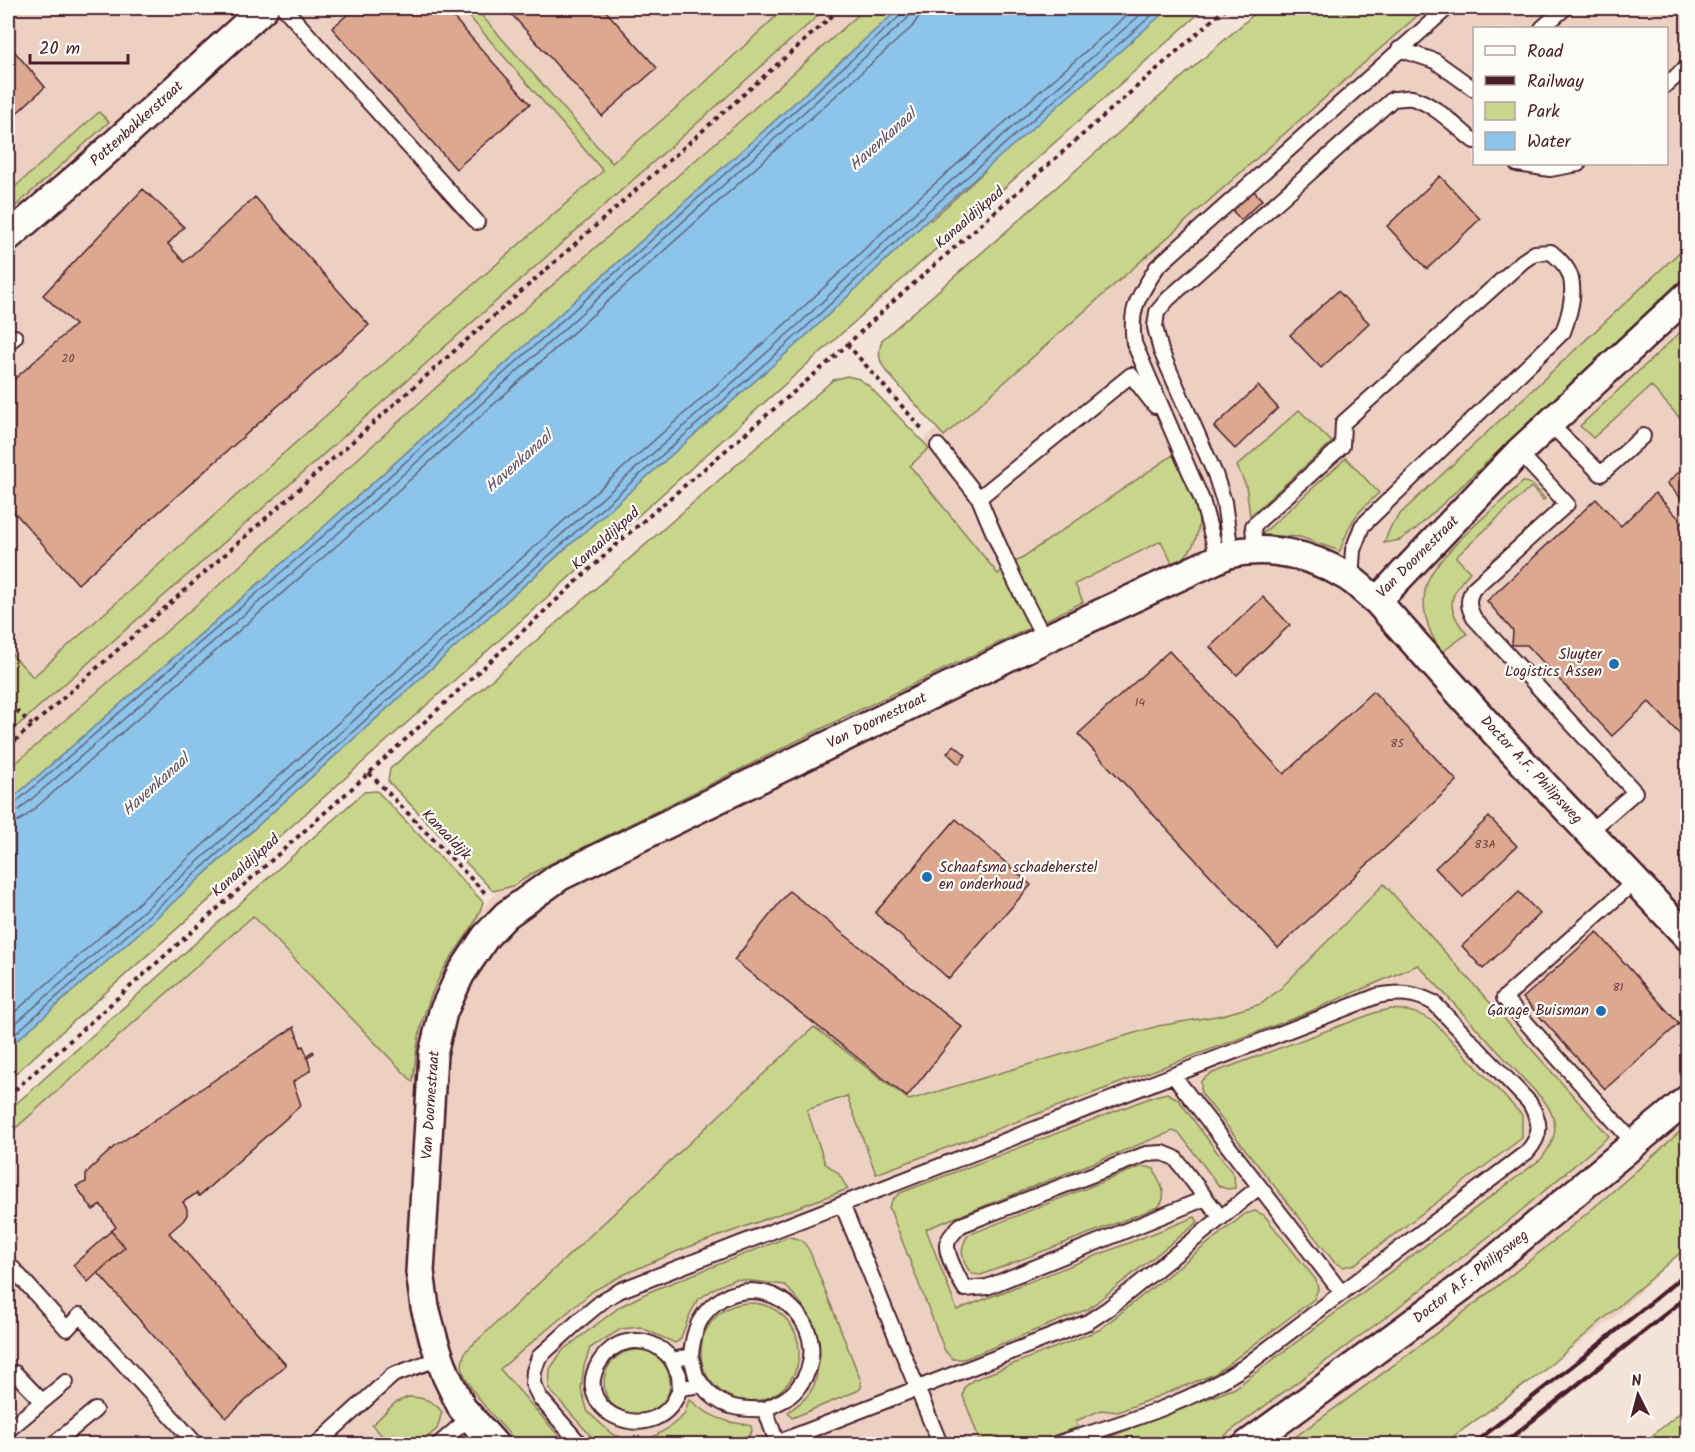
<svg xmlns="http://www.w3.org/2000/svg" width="1695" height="1452" font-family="Kalam,sans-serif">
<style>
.built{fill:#ecd1c2;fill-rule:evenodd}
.green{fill:#c7d68a;stroke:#887a5a;stroke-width:1.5}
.water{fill:#8cc4ea;stroke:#72829e;stroke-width:1.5}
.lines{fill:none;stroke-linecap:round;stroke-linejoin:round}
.shore{stroke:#646177;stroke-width:1.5}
.building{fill:#dca890;stroke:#4a1f2b;stroke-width:1.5}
.service-casing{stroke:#4a1f2b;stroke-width:18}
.minor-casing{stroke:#4a1f2b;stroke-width:32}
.path{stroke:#4a1f2b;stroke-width:4;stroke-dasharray:4.5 4.5;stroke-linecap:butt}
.service{stroke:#fdfcf7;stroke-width:14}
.minor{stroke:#fdfcf7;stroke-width:27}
.rail{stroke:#4a1f2b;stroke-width:4.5}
.poi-dot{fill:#1f6fb2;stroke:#fdfcf7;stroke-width:2}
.labels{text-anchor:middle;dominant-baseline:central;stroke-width:4.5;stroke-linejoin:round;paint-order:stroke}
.number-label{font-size:12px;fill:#6e4144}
.street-label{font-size:15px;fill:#4a1f2b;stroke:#fdfcf7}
.poi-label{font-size:15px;fill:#4a1f2b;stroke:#fdfcf7;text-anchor:end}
.water-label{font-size:16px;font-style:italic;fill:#5e5164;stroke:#fdfcf7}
</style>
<rect width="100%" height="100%" fill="#f3e3d8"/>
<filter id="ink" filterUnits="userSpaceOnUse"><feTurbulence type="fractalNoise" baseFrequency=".0167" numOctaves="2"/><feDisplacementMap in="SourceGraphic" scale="12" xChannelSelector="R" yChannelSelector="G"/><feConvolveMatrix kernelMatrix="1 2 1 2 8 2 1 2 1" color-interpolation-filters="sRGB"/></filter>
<g filter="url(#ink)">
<path class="built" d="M8,8H900L327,524L8,802Z
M1413,8H1687V1245L1609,1322L1440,1444H8V1126L261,899L422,1004L460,937L508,878L1002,641L992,574L896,464ZM1474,28H1666V164H1474Z"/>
<path class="green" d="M462,8H475L612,163L698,89L785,8H827L8,734V650L33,677L443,311L603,171Z
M866,8H900L327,524L8,802V770L218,586L462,364L730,130Z
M1169,8H1205L8,1080V1048L148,925L476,628L808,334L929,219L931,220L985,171L984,170Z
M1261,8H1426L944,436L886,371C878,359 878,353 882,340Z
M99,112L109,122L8,213V193Z
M1687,245V274L1417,528L1400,540L1384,543L1391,526L1401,513Z
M1687,326V426L1651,386L1593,438L1580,426Z
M847,376L859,379L869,386L929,448L910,466L998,574L1173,455C1180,472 1192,490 1197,507C1202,522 1197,545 1185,556C1181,559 1176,561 1172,563L1161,541L1075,584L1083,602L845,717L540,869L513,886L493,891L388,781L390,769L833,380Z
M1299,410L1332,442L1250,516L1246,486L1237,466Z
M1346,458L1379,493C1354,515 1351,520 1340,551L1300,537L1261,535Z
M1523,482C1533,482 1538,491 1545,499L1543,500L1531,487L1456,557L1470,572C1447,596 1446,609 1467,634L1442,652C1427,632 1418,602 1429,578C1443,550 1498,505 1523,482Z
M377,791L483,902C476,928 456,947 443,970C422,1009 417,1039 413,1082L253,916L8,1135V1111L364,792Z
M1384,884L1609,1136L1511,1219L1386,1317L1213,1444H1091L1235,1388L1541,1159C1557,1139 1560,1124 1545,1102L1418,965L1297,1017L876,1174L847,1096L807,1110L825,1163L838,1173L848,1189L678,1251L623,1275L593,1291L500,1369L566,1444H519C503,1427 465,1389 462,1366C462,1362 464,1356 465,1352L814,1027L909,1100L1158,1026L1222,1015L1261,1004L1281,988Z
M1391,1009C1409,1010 1420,1013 1435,1023L1522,1115V1138L1355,1264L1344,1267L1335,1263L1201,1093V1081L1210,1074L1377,1012Z
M1167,1093L1178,1099L1234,1175L1235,1188L1227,1189L1219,1186L1180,1134L1173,1131L926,1229L957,1310L1195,1217L1198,1222L1088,1309L964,1359H953L945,1351L889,1207L893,1199L900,1193L1155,1096Z
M1687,1125V1247L1541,1373L1443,1444H1285C1424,1345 1562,1241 1687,1125Z
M1140,1167H1148L1154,1169C1159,1182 1170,1196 1158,1207L981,1275L972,1274C961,1262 959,1249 968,1235Z
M1255,1211L1264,1215L1316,1280L1318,1289L1314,1299L1215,1374L1118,1412L1101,1410L1076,1421L1078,1427L1030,1444H981L963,1396L965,1387L973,1380L1099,1330L1245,1214Z
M788,1237C800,1238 804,1241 810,1252L861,1381V1388L857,1391L792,1418L788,1412C799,1404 809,1397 814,1385C821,1369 817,1335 811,1319C806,1307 794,1296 785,1285L735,1279L715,1288L698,1300L690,1314L680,1340L675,1343L640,1327L621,1329L590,1348L584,1366L581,1389L588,1412L612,1434L627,1439L653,1437L667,1429L684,1415L689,1399C700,1409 712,1417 727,1421C735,1424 743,1423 751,1426L752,1431L749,1435L724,1444H598L549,1389L550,1369L563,1350L621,1306L651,1291Z
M701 1352a49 49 0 1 1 98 0a49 49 0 1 1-98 0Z
M604 1383a33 33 0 1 1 66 0a33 33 0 1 1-66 0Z
M408,1397C422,1397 433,1400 442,1412L437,1429L419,1444H390L372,1425L395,1403Z
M1687,1407V1444H1642Z"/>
<path class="water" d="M900,8H1169L929,219L808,334L476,628L148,925L8,1048V802L327,524Z"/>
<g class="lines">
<path class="shore" d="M8,806L14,804L331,529L901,15L904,8
M8,813L19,810L336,535L906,20L910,15L911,8
M8,822L18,821L25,817L342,541L912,27L918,18L920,8
M8,1018L133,908L461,612L793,317L914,202L1135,8
M8,1030L139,915L467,618L799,324L920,208L1148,8
M8,1040L144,920L472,624L804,329L925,214L1160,8"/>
</g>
<path class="building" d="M355,8H445L530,104L456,169L332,28Z
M506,8H603L657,68L602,116Z
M8,44L45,87L8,121Z
M1440,176L1480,219L1427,269L1387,226Z
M143,189L184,227L168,244L184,262L255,197L369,325L78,584L8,505V385L75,325L43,295Z
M1253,190L1262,200L1241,220L1231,209Z
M1338,291L1369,323L1321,368L1290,335Z
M1258,386L1278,408L1235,449L1214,427Z
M1688,464V506L1667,483Z
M1655,493L1688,528V743L1649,702L1612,736L1527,645H1512L1513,631L1487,601L1596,499L1621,526Z
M1263,597L1290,625L1237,675L1210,647Z
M1169,651L1284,774L1373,691L1457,781L1278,948L1078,734Z
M954,745L966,755L959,764L947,753Z
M1489,817L1517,846L1463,897L1435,868Z
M956,819L1031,885L949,979L875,913Z
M789,891L962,1027L907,1097L734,960Z
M1519,892L1540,914L1483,969L1462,946Z
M1597,932L1679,1024L1605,1089L1523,998Z
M294,1027L301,1047L303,1046L307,1055L313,1051L314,1053L307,1057L311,1070L293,1082L301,1105L199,1196L197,1193L183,1202L187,1209V1215L183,1221L169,1233L286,1365L226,1418L98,1273L125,1247L111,1231L116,1227L101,1205L93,1210L76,1186L86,1182V1174L90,1169L114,1147Z
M111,1231L125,1247L88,1282L73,1265Z"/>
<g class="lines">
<defs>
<path id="service" d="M284,8L477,222
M1542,28L1565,8
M1399,49L1435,61L1474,89
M1666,85L1688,66
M1517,164L1550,169L1578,164
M8,343L15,337
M1549,423L1601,474L1643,436
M938,446L979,498L1131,375L1155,406
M1519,452L1567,504L1473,589C1467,600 1468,607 1474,618L1635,792L1589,832
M979,498C999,547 1019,593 1045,639
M1255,549L1253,526L1342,446L1343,423L1523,261L1535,253L1551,252C1556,256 1561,261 1565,266C1579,284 1570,313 1563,332L1362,526L1353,550L1351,580
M1231,553L1224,502L1215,474L1161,351L1155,327L1157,312L1168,299L1393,99C1399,99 1406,97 1412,98C1435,104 1456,127 1474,141
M1218,558L1202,500L1134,343C1129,306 1139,297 1157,267L1447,8
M1173,1075L1342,1293
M1634,1143L1504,998L1635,881
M1206,1198L987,1287L965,1289C959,1279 946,1255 947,1244C949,1236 956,1230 961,1225L1146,1154L1163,1153L1175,1158L1221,1218
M842,1204L940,1444
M8,1263L67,1329L80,1315L196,1444
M691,1356L696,1376L702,1385
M672,1360L679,1375L680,1388
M8,1379L15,1373L42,1401
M765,1409C739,1410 719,1408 702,1385L680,1388C660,1452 568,1414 599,1363C605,1353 615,1344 627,1342C645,1338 661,1346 672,1360L691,1356C693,1331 700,1311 723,1298C778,1269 838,1336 799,1386C791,1398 778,1403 765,1409L777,1443
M8,1430L66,1382
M54,1444L95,1410
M317,1444L393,1375L440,1358
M439,1444L470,1417
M580,1444L540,1398L533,1384L534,1371L539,1357L582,1318L605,1299L621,1290L1377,996C1398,992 1414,992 1434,1003L1529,1102C1541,1122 1543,1134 1527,1152L1244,1367C1187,1405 1121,1423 1056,1444
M774,1444L1088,1322L1109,1308L1259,1187"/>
<path id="minor" d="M8,237L88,168L264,8
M1377,601L1499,737L1688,937
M494,1444L462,1408L446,1375L434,1341L425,1307L420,1272L433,1054L443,1012L460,975L486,936L506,915L559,877L1045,639L1228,554C1267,545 1310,554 1344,575C1356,581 1366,593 1377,601L1519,452L1688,295
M1248,1444L1463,1286L1688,1099"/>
</defs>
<use href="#service" class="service-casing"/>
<use href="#minor" class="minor-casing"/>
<path class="path" d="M847,344L923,430
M8,677L10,704L32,725
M8,747L841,8
M369,773L485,893
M8,1096L369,773L627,535L831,360L887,307L1226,8"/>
<use href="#service" class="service"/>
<use href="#minor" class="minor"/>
<path class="rail" d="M1473,1444L1596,1347L1688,1272
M1503,1444L1688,1296"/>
</g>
</g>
<g class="poi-dot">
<circle cx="1614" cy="664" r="6"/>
<circle cx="927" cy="877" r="6"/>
<circle cx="1601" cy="1011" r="6"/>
</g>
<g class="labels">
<g class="number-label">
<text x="68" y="358">20</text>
<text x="1140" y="702">14</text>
<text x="1397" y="743">85</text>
<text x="1485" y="844">83A</text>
<text x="1618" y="987">81</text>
</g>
<g class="street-label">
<text transform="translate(137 124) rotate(-42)">Pottenbakkerstraat</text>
<text transform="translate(970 218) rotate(-41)">Kanaaldijkpad</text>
<text transform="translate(606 539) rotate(-42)">Kanaaldijkpad</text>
<text transform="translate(1418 557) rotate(-45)">Van Doornestraat</text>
<text transform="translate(877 721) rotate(-26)">Van Doornestraat</text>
<text transform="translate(1531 770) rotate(47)">Doctor A.F. Philipsweg</text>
<text transform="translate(446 835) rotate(46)">Kanaaldijk</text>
<text transform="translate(246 866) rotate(-42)">Kanaaldijkpad</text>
<text transform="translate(431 1105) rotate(-86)">Van Doornestraat</text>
<text transform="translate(1471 1277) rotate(-38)">Doctor A.F. Philipsweg</text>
</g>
<g class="poi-label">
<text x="1602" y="655">Sluyter<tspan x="1602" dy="17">Logistics Assen</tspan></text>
<text x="939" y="868" text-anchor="start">Schaafsma schadeherstel<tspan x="939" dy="17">en onderhoud</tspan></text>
<text x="1589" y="1011">Garage Buisman</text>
</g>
<g class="water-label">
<text transform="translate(883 140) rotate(-42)">Havenkanaal</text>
<text transform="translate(519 462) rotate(-42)">Havenkanaal</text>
<text transform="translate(156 785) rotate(-42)">Havenkanaal</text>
</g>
</g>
<rect width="1695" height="1452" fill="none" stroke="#fdfcf7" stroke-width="30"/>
<rect x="15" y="15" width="1665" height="1422" fill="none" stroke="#4a1f2b" stroke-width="2" filter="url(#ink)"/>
<rect x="1473" y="27" width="195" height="138" fill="#fdfcf7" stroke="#b5a4a5" stroke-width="1.5"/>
<rect x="1485" y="46" width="30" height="9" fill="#fdfcf7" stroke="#b5a4a5" stroke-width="1.5"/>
<text x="1527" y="57" font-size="18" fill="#4a1f2b">Road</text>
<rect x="1485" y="76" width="30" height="9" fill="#4a1f2b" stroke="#b5a4a5" stroke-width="1.5"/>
<text x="1527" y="87" font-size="18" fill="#4a1f2b">Railway</text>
<rect x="1485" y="102" width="30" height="18" fill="#c7d68a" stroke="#b5a4a5" stroke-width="1.5"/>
<text x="1527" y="117" font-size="18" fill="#4a1f2b">Park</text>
<rect x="1485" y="132" width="30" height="18" fill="#8cc4ea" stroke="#b5a4a5" stroke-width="1.5"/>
<text x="1527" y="147" font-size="18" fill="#4a1f2b">Water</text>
<g transform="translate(1638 1395) rotate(354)" stroke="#fdfcf7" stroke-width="4.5" paint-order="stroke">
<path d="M0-4.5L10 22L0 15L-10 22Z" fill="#4a1f2b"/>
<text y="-9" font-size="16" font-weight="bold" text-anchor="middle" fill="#4a1f2b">N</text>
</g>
<path d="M30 54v9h98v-9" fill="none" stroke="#4a1f2b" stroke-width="3"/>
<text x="39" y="54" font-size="18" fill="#4a1f2b" stroke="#fdfcf7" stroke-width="4.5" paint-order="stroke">20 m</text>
</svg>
